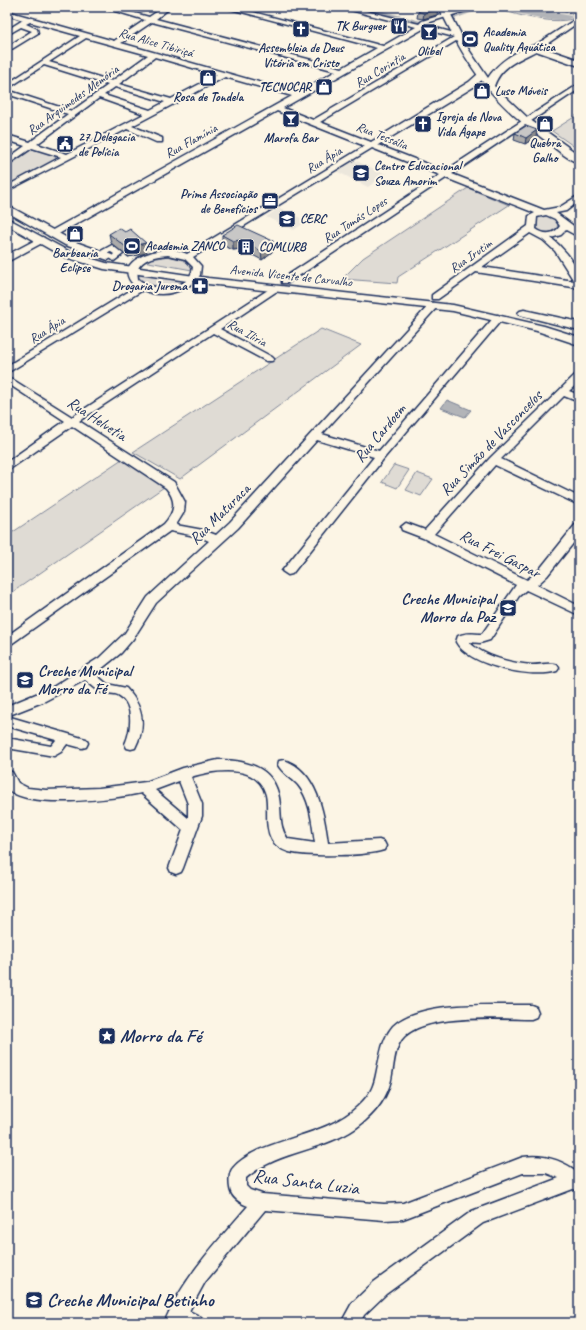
<svg xmlns="http://www.w3.org/2000/svg" width="586" height="1330" font-family="Caveat,sans-serif">
<style>
.built{fill:#ece7dc}
.green{fill:#dfdbd4;stroke:#7d8599}
.water{fill:#b2b4b8;stroke:#767f94}
.lines{fill:none;stroke-linecap:round;stroke-linejoin:round}
.river{fill:#b2b4b8;fill-rule:evenodd}
.minor-casing{stroke:#1b2f5e;stroke-width:3}
.major-casing{stroke:#1b2f5e;stroke-width:3}
.minor{fill:#fcf5e5;fill-rule:evenodd}
.major{fill:#fcf5e5;fill-rule:evenodd}
.wall{fill:#acabaa;stroke:#1b2f5e}
.shaded-wall{fill:#8c8b8b;stroke:#1b2f5e}
.building{fill:#c8c7c6;stroke:#1b2f5e}
.labels{text-anchor:middle;dominant-baseline:central;stroke-width:4;stroke-linejoin:round;paint-order:stroke}
.far-poi-label{font-size:13px;font-weight:bold;fill:#1b2f5e;stroke:#fcf5e5;text-anchor:start}
.far-street-label{font-size:13px;fill:#1b2f5e;stroke:#fcf5e5}
.street-label{font-size:16px;fill:#1b2f5e;stroke:#fcf5e5}
.poi-label{font-size:16px;font-weight:bold;fill:#1b2f5e;stroke:#fcf5e5;text-anchor:end}
.near-poi-label{font-size:19px;font-weight:bold;fill:#1b2f5e;stroke:#fcf5e5;text-anchor:start}
.near-street-label{font-size:19px;fill:#1b2f5e;stroke:#fcf5e5}
</style>
<rect width="100%" height="100%" fill="#fcf5e5"/>
<filter id="ink" filterUnits="userSpaceOnUse"><feTurbulence type="fractalNoise" baseFrequency=".025" numOctaves="2"/><feDisplacementMap in="SourceGraphic" scale="8" xChannelSelector="R" yChannelSelector="G"/><feConvolveMatrix kernelMatrix="1 2 1 2 8 2 1 2 1" color-interpolation-filters="sRGB"/></filter>
<g filter="url(#ink)">
<path class="built" d="M354,160L386,174L368,187L336,171Z
M279,208L307,221L294,230L266,217Z"/>
<path class="green" d="M492,7H512L521,10C538,4 560,6 577,17C558,27 512,14 492,7Z
M579,114V150L552,131Z
M34,148L55,156L56,160L7,186V167Z
M468,188L509,205L398,277L397,283L342,279L363,258Z
M546,214L554,218L558,223L557,228L550,232H539L537,229V217Z
M168,256C179,258 187,259 192,270L143,261Z
M136,273L186,281C169,289 146,292 136,273Z
M321,329L361,345L180,479L133,452Z
M122,459L164,487L7,596V536Z
M394,465L409,470L397,488L382,482Z
M417,473L433,479L421,496L406,490Z"/>
<path class="water" d="M447,400L471,410L465,417L441,408Z"/>
<g class="lines">
<path class="river" d="M351,7H367L421,21L423,23L418,26L353,9Z
M473,7H487L454,19L449,16Z
M501,7C510,7 569,14 572,17C562,26 516,12 503,9Z"/>
<defs>
<path id="minor" d="M102,7H113L149,17L164,7H171L156,19L342,68L377,48L223,7H234L383,46L416,27L339,7H350L419,24L422,21L468,7H478L427,23L425,25L458,34L461,38L320,122L371,142L469,82L478,74H484V78L475,86L378,145L445,171L579,84V89L452,174L544,210L560,207L579,195V201L566,211L556,213L579,230V237L566,230L561,235L551,238C561,246 575,261 579,274C580,278 579,284 579,288L476,272L438,299H432V295L528,226L529,216L535,213L446,178L288,283H282V279L440,175L372,148L193,257L201,266L200,275C188,292 162,299 143,290L7,373V366L136,287C109,263 153,249 172,249C177,250 182,252 187,254L365,146L277,111L55,236H49V232L292,96L225,77L132,126L162,138V142H156L127,129L7,191V186L61,157L32,148L7,165V159L25,146L7,140V135L30,142L68,114L7,94V90L72,111L108,85L44,65L7,89V84L80,36L30,22L26,24L37,29L38,33L7,52V47L32,31L21,27L7,35V30L23,20L7,15V11L114,41L145,20ZM152,22L336,71L297,93L121,43ZM423,29L454,37L313,120L283,108ZM86,38L148,55L112,81L49,62ZM155,57L217,75L171,99L119,84ZM115,87L165,102L150,110L104,95ZM99,98L144,114L67,154L37,144ZM546,215L555,219L560,226C554,235 544,235 536,229L537,217ZM530,233L543,240L555,251L574,281L482,267ZM168,255L185,259L193,267C190,292 154,293 138,279L137,270C143,258 155,256 168,255Z
M579,17V22L538,50L531,48Z
M41,237L44,238V242L7,262V255Z
M112,245L123,254L114,261L110,258L114,254L111,252L105,254L101,251Z
M274,286L279,289L277,291L220,329L272,357L274,359L272,361H266L213,333L79,421L174,482L185,502L184,512L176,525L203,530L216,535L230,522L430,304L433,303L438,306L322,434L379,451L495,316L498,315L503,318L385,457L292,574L288,575L282,571L374,457L317,440L238,528L156,603L133,639L121,653L95,674L107,684L126,688C143,706 147,725 135,748L131,749L127,748L125,744C131,731 135,704 118,695C115,693 108,694 103,693C97,691 91,684 85,680L45,701L7,716V706L53,687L99,658L125,633L148,597L209,541L200,537L170,531L7,647V636L164,524C175,512 177,501 166,488L72,426L7,471V462L65,421L7,383V376L72,417Z
M579,373V382L569,391L579,395V402L564,396L501,459L579,497V505L495,465L434,534L527,580L539,570L575,525L579,524V536L547,576L537,585L579,606V615L526,590L519,596L490,640L480,643L469,642C482,656 513,664 532,665C541,665 550,662 557,665L559,668L557,671C533,679 469,666 456,642L458,636C467,632 473,634 482,634L516,585L423,538L402,530L401,527L406,523L425,530L490,458L576,374Z
M7,716L82,738L86,739L88,743L86,747L82,748L67,744L61,752L54,756L7,748V738L51,746L56,740L7,726Z
M218,760C250,760 278,769 280,806C281,818 280,829 288,839L315,843C312,823 311,801 298,785C292,778 282,773 278,765L279,761L284,760C317,771 324,813 328,843L379,840L384,842L386,846L384,850C366,856 308,857 289,852C282,850 276,846 272,840C264,826 269,809 266,795C258,763 214,770 191,777L202,804V816L183,868L181,872L176,874L171,872L169,868L183,830L141,793C115,799 25,810 7,788V771L12,772L18,783L28,788L46,790L99,788L146,782L183,768ZM179,781L188,804V818L155,790Z
M501,1005H531L536,1007L538,1012L536,1017L531,1019C500,1019 414,1012 399,1044C394,1054 394,1064 392,1074C389,1097 374,1115 356,1128C323,1151 277,1151 246,1178V1186L250,1190L262,1194L384,1204L403,1203L523,1157C544,1154 562,1160 579,1173V1191L573,1189L483,1223L386,1294L364,1315L360,1323H341L352,1303L374,1282L472,1211L559,1178L546,1173H523L403,1219L384,1220L265,1210L205,1282L189,1311L201,1317L204,1323H164C183,1278 216,1243 248,1206C240,1203 231,1197 230,1188C229,1182 229,1172 233,1168C259,1138 323,1139 357,1107C377,1089 374,1080 380,1056C382,1046 386,1034 393,1026C416,1004 471,1005 501,1005Z"/>
<path id="major" d="M439,7H447L469,50L488,78C498,62 517,50 535,45L579,60V66L536,51C518,60 501,66 494,86L529,119L579,155V163C568,160 555,148 546,141C491,101 468,68 439,7Z
M7,205L73,241L112,255L113,257L108,260L65,245L7,212Z
M7,218L70,252L106,263L208,278L453,305L544,326L579,337V345L537,331L453,311L208,284L104,269L62,256L7,225Z
M524,310L579,322V330L520,315L518,313L520,311Z"/>
</defs>
<use href="#minor" class="minor-casing"/>
<use href="#major" class="major-casing"/>
<use href="#minor" class="minor"/>
<use href="#major" class="major"/>
</g>
<path class="wall" d="M418,12L437,15L423,19L417,18Z
M515,133L536,137L525,144L514,140Z
M109,234L147,253L128,257L111,243Z
M222,235L273,241V251L262,260L241,249L233,250L222,245Z"/>
<path class="shaded-wall" d="M438,9L437,15L423,19L424,13Z
M537,130L536,137L525,144L526,138Z
M241,240V249L233,250V241Z
M273,241V251L262,260L261,251Z
M146,243L147,253L128,257L126,247Z"/>
<path class="building" d="M423,7H434L438,9L424,13L418,12Z
M526,126L537,130L526,138L515,133Z
M238,225L273,241L261,251L241,240L233,241L222,235Z
M119,228L125,232L130,229L146,243L126,247L109,234Z"/>
</g>
<defs>
<symbol id="restaurant-square" viewBox="-11 -11 22 22"><rect x="-9" y="-9" width="18" height="18" rx="4" fill="#1b2f5e" stroke="#fcf5e5"/><path d="M-5-6h1v4h1v-4h1v4h1v-4h1v5L-1.5 .5V6h-2V.5L-5-1ZM5-6V6H3V1.5H1.5Q1.5-4 5-6Z" fill="#fff"/></symbol>
<symbol id="church-square" viewBox="-11 -11 22 22"><rect x="-9" y="-9" width="18" height="18" rx="4" fill="#1b2f5e" stroke="#fcf5e5"/><path d="M-1.2-6h2.4v3.5h3.3v2.4h-3.3V6h-2.4V-.1h-3.3v-2.4h3.3Z" fill="#fff"/></symbol>
<symbol id="bar-square" viewBox="-11 -11 22 22"><rect x="-9" y="-9" width="18" height="18" rx="4" fill="#1b2f5e" stroke="#fcf5e5"/><path d="M-6-5H6L.8 .8V4.5H3.5V6h-7V4.5H-.8V.8Z" fill="#fff"/></symbol>
<symbol id="stadium-square" viewBox="-11 -11 22 22"><rect x="-9" y="-9" width="18" height="18" rx="4" fill="#1b2f5e" stroke="#fcf5e5"/><path d="M0-5a6.5 5 0 1 0 0 10a6.5 5 0 1 0 0-10ZM-3.5-1.8h7v3.6h-7Z" fill="#fff"/></symbol>
<symbol id="shop-square" viewBox="-11 -11 22 22"><rect x="-9" y="-9" width="18" height="18" rx="4" fill="#1b2f5e" stroke="#fcf5e5"/><path d="M-5-2.5h2.3a2.7 3.5 0 0 1 5.4 0H5L5.5 6h-11ZM-1.5-2.5h3a1.5 2.3 0 0 0-3 0Z" fill="#fff"/></symbol>
<symbol id="civic-square" viewBox="-11 -11 22 22"><rect x="-9" y="-9" width="18" height="18" rx="4" fill="#1b2f5e" stroke="#fcf5e5"/><path d="M-.6-6.5H3V-4.5H.6V-3L4-1V1h2V6H-6V1h2V-1L-.6-3ZM-1.2 2.5V6h2.4V2.5Z" fill="#fff"/></symbol>
<symbol id="school-square" viewBox="-11 -11 22 22"><rect x="-9" y="-9" width="18" height="18" rx="4" fill="#1b2f5e" stroke="#fcf5e5"/><path d="M0-5L7-2L0 1L-7-2ZM-4 1L0 2.5L4 1V4Q0 6-4 4Z" fill="#fff"/></symbol>
<symbol id="office-square" viewBox="-11 -11 22 22"><rect x="-9" y="-9" width="18" height="18" rx="4" fill="#1b2f5e" stroke="#fcf5e5"/><path d="M-6-3h4V-5.5h4V-3h4V5H-6ZM-1-4.5V-3h2v-1.5ZM-6 0V1H6V0Z" fill="#fff"/></symbol>
<symbol id="building-square" viewBox="-11 -11 22 22"><rect x="-9" y="-9" width="18" height="18" rx="4" fill="#1b2f5e" stroke="#fcf5e5"/><path d="M-4-6H4V6H1V3H-1V6H-4ZM-2.5-4.3h1.7v1.8h-1.7ZM.8-4.3h1.7v1.8H.8ZM-2.5-1h1.7V.8h-1.7ZM.8-1h1.7V.8H.8Z" fill="#fff"/></symbol>
<symbol id="pharmacy-square" viewBox="-11 -11 22 22"><rect x="-9" y="-9" width="18" height="18" rx="4" fill="#1b2f5e" stroke="#fcf5e5"/><path d="M-2-6h4v4h4v4h-4v4h-4v-4h-4v-4h4Z" fill="#fff"/></symbol>
<symbol id="sight-square" viewBox="-11 -11 22 22"><rect x="-9" y="-9" width="18" height="18" rx="4" fill="#1b2f5e" stroke="#fcf5e5"/><path d="M0-6L1.8-2.2L6-1.7L2.9 1.2L3.7 5.4L0 3.3L-3.7 5.4L-2.9 1.2L-6-1.7L-1.8-2.2Z" fill="#fff"/></symbol>
</defs>
<g fill-rule="evenodd">
<use href="#restaurant-square" x="389" y="16" width="20" height="20"/>
<use href="#church-square" x="291" y="19" width="20" height="20"/>
<use href="#bar-square" x="419" y="22" width="20" height="20"/>
<use href="#stadium-square" x="460" y="29" width="20" height="20"/>
<use href="#shop-square" x="198" y="68" width="20" height="20"/>
<use href="#shop-square" x="314" y="77" width="20" height="20"/>
<use href="#shop-square" x="472" y="81" width="20" height="20"/>
<use href="#bar-square" x="281" y="109" width="20" height="20"/>
<use href="#church-square" x="413" y="114" width="20" height="20"/>
<use href="#shop-square" x="535" y="114" width="20" height="20"/>
<use href="#civic-square" x="55" y="134" width="20" height="20"/>
<use href="#school-square" x="351" y="163" width="20" height="20"/>
<use href="#office-square" x="260" y="191" width="20" height="20"/>
<use href="#school-square" x="277" y="209" width="20" height="20"/>
<use href="#shop-square" x="65" y="224" width="20" height="20"/>
<use href="#stadium-square" x="122" y="236" width="20" height="20"/>
<use href="#building-square" x="236" y="237" width="20" height="20"/>
<use href="#pharmacy-square" x="190" y="276" width="20" height="20"/>
<use href="#school-square" x="498" y="598" width="20" height="20"/>
<use href="#school-square" x="15" y="670" width="20" height="20"/>
<use href="#sight-square" x="97" y="1026" width="20" height="20"/>
<use href="#school-square" x="24" y="1290" width="20" height="20"/>
</g>
<g class="labels">
<g class="far-poi-label">
<text x="386" y="26" text-anchor="end">TK Burguer</text>
<text x="483" y="32">Academia<tspan x="483" dy="15">Quality Aquática</tspan></text>
<text x="301" y="48" text-anchor="middle">Assembleia de Deus<tspan x="301" dy="15">Vitória em Cristo</tspan></text>
<text x="429" y="51" text-anchor="middle">Olibel</text>
<text x="311" y="87" text-anchor="end">TECNOCAR</text>
<text x="495" y="91">Luso Móveis</text>
<text x="208" y="97" text-anchor="middle">Rosa de Tondela</text>
<text x="436" y="117">Igreja de Nova<tspan x="436" dy="15">Vida Ágape</tspan></text>
<text x="78" y="137">27 Delegacia<tspan x="78" dy="15">de Polícia</tspan></text>
<text x="291" y="138" text-anchor="middle">Marofa Bar</text>
<text x="545" y="143" text-anchor="middle">Quebra<tspan x="545" dy="15">Galho</tspan></text>
<text x="374" y="166">Centro Educacional<tspan x="374" dy="15">Souza Amorim</tspan></text>
<text x="257" y="194" text-anchor="end">Prime Associação<tspan x="257" dy="15">de Benefícios</tspan></text>
<text x="300" y="219">CERC</text>
<text x="145" y="246">Academia ZANCO</text>
<text x="259" y="247">COMLURB</text>
<text x="75" y="253" text-anchor="middle">Barbearia<tspan x="75" dy="15">Eclipse</tspan></text>
<text x="187" y="286" text-anchor="end">Drogaria Jurema</text>
</g>
<g class="far-street-label">
<text transform="translate(156 43) rotate(16)">Rua Alice Tibiriçá</text>
<text transform="translate(380 70) rotate(-31)">Rua Corintia</text>
<text transform="translate(73 100) rotate(-36)">Rua Arquimedes Memória</text>
<text transform="translate(382 136) rotate(22)">Rua Tessália</text>
<text transform="translate(191 141) rotate(-29)">Rua Flamínia</text>
<text transform="translate(324 160) rotate(-31)">Rua Ápia</text>
<text transform="translate(355 220) rotate(-33)">Rua Tomás Lopes</text>
<text transform="translate(471 256) rotate(-35)">Rua Irutim</text>
<text transform="translate(291 276) rotate(6)">Avenida Vicente de Carvalho</text>
<text transform="translate(47 330) rotate(-32)">Rua Ápia</text>
<text transform="translate(247 333) rotate(29)">Rua Iliria</text>
</g>
<g class="street-label">
<text transform="translate(97 419) rotate(33)">Rua Helvetia</text>
<text transform="translate(380 433) rotate(-50)">Rua Cardoem</text>
<text transform="translate(491 443) rotate(-46)">Rua Simão de Vasconcelos</text>
<text transform="translate(220 514) rotate(-45)">Rua Maturaca</text>
<text transform="translate(500 554) rotate(27)">Rua Frei Gaspar</text>
</g>
<g class="poi-label">
<text x="495" y="599">Creche Municipal<tspan x="495" dy="18">Morro da Paz</tspan></text>
<text x="38" y="671" text-anchor="start">Creche Municipal<tspan x="38" dy="18">Morro da Fé</tspan></text>
</g>
<g class="near-poi-label">
<text x="120" y="1036">Morro da Fé</text>
<text x="47" y="1300">Creche Municipal Betinho</text>
</g>
<g class="near-street-label">
<text transform="translate(306 1182) rotate(7)">Rua Santa Luzia</text>
</g>
</g>
<rect width="586" height="1330" fill="none" stroke="#fcf5e5" stroke-width="24"/>
<rect x="12" y="12" width="562" height="1306" fill="none" stroke="#1b2f5e" stroke-width="1.5" filter="url(#ink)"/>
</svg>
